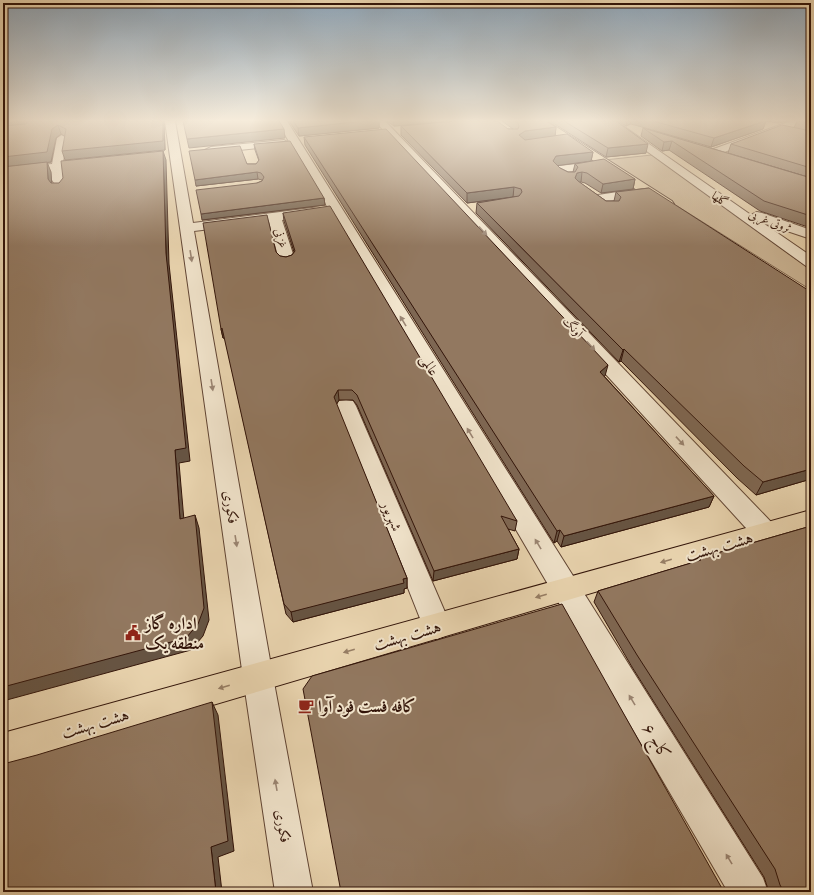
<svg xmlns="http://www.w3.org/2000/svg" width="814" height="895" font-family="'Sorts Mill Goudy',Amiri,serif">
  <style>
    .green { fill: #cbb494; stroke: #7e644e }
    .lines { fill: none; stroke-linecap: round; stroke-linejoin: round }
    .minor-casing { stroke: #604433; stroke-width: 2 }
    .major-casing { stroke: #321409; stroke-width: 2 }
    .minor { fill: #f1e4cc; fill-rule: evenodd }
    .major { fill: #ead5b0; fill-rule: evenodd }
    .wall { fill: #7e6753; stroke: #321409 }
    .shaded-wall { fill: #665443; stroke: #321409 }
    .building { fill: #927860; stroke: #321409 }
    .oneway { fill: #9b8674 }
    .oneway2 { fill: #977e65 }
    .labels { text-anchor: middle; stroke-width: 4; stroke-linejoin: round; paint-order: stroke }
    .far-street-label { font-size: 12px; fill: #321409; stroke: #f1e4cc }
    .street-label { font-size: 14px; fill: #321409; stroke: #f1e4cc }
    .near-street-label { font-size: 17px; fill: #321409; stroke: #f1e4cc }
    .near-poi-label { font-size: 17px; font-weight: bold; fill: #321409; stroke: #f1e4cc; text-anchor: start }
  </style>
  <rect width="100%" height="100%" fill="#ead5b0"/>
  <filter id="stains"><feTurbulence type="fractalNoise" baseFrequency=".005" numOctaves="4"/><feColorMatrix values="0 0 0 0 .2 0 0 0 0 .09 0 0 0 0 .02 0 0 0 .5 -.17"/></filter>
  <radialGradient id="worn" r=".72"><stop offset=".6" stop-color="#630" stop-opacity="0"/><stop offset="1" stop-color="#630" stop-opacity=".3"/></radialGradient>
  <path class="green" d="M652,155L811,270V290L604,160Z"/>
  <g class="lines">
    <defs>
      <path id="minor" d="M165,121H175L193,223L312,208L317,209L319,212L317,215L312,216L282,220L295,260L292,263L287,265L282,263L279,260L269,222L194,231L273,677L313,892H275L243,677Z
        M277,121H287L763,878L768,892H728Z
        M375,121H385L774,525L778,532L774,539L765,542L756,539Z
        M605,121H616L751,215L757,212L762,213L811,230V239L763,223L811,256V268L806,266Z
        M791,121H805L804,123L716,155L712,156L706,153L708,151Z
        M62,135L67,138L63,162L91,160L95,161L97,163L95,165L63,169L64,180L62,183H54L52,180L51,171L3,176V168L52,164L57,138Z
        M284,140L289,143L288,145L211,153L205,150L211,147Z
        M603,161L607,162L609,164L607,166L570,172L575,177L573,180C565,181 558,176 553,170L555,167L559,166Z
        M644,188L648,189L650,192L648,195L598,203L593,202L592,199L593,196L598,195Z
        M346,400L353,401L356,406L451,626L447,635L437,639L427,635L423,626L336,406L339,401Z"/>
      <path id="major" d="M535,121H547L672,201L674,204L672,207H662Z
        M811,510V528L3,767V733Z"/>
    </defs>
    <use href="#minor" class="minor-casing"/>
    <use href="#major" class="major-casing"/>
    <use href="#minor" class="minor"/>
    <use href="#major" class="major"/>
  </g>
  <path class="wall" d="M3,121H164L165,150L64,136L61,134L56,138L51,162L3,167Z
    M289,121H379V128L299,136Z
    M387,121H452L394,126Z
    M502,121H546L556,127L555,136L593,152L591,161L557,165L560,168L568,172H573L575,164L635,179L633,189L601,193L585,183L581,182H579L606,201H614L616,192L649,188L811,479L756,495L737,478L621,361L619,362L476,213L477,203L515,197H513L467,203L401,135V126L513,129Z
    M550,121H616L646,153L606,157Z
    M618,121H766L763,129L711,147L635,125L630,124L626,126Z
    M766,121H787L778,123Z
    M797,121H811V178L728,153L731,144L794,128Z
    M643,128L811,178V228L760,211L669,150L662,151L641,136Z
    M304,137L605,376H604L714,496L709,507L561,547L557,541L554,543L305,145Z
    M254,144L324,198L325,205L202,220L257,183L262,181L263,180H262L258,179L196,186L247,164H256L259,161L255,150Z
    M283,213L517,521L515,531L508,529L519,549L517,559L433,581L357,405L353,400H339L336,404L407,578V588L404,589V593L293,622L286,614L225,338H223L221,329L276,252L280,256L286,257L292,255L294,252L284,221Z
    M811,237V247L809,246L810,240Z
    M811,526V892H769L764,877L632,667L594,602L598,591L698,561L700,558Z"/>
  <path class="shaded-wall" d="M3,121H23L25,125L3,126Z
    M163,121H164L165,150L65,160L62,151Z
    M364,121H379V128L299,136L298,128Z
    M393,121H452L394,126Z
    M627,121H631L630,124L626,126Z
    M766,121L763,129L711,147L714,138Z
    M779,121H787L778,123Z
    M58,125L61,134L56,138L51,162L3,167V157Z
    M556,127L555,136L518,143L519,135L525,131Z
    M284,129L285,138L189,148L187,139Z
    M672,141L669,150L662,151L664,142Z
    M648,144L646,153L606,157L608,148Z
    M163,151L166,160L169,264L190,461L179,463L185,532L180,519L175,450L166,253Z
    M593,152L591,161L555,166L553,161L556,156Z
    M47,162L51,172L52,189L48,179Z
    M257,172L258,179L196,186L195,180Z
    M582,172L581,182L576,183L575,178L577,173Z
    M635,179L633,189L601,193L603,184Z
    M514,187L513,197L467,203V193Z
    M324,198L325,205L202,220L201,214Z
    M222,328L225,338H223L221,329Z
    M624,349L621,361L619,362L623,350Z
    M608,365L605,376L597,383L600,372Z
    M338,390L339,400L335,407L334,397Z
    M811,469V479L756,495L763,482Z
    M714,496L709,507L561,547L564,536Z
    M195,515L199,528L209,620L203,636L191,650L3,701V687Z
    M560,530L557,541L554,543L557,531Z
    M519,549L517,559L433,581L434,571Z
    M407,578V588L404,589V593L293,622L291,612Z
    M212,702L218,715L234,851L218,857L222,892H216L211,847Z"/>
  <path class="building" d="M28,121H163V141L62,151L66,129L58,125L52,129L47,152L3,157V126L26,124Z
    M183,121H279L284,129L187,139Z
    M293,121H364L298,128Z
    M456,121H497L508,129H518L519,126L518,123L515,121H546L556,127L525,131L519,135L525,140L567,134L593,152L556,156L553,161L560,168L568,172H575L578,167L575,164L604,159L635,179L603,184L587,173L582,172L577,173L575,178L578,181L606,201H619L621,197L616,192L649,188L811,292V295L809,296L811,297V469L763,482L744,466L624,349L623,350L477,203L519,196L522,192L521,189L514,187L467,193L401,126Z
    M564,121H616L648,144L608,148Z
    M653,121H765L714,138Z
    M803,121H811V123Z
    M782,125L811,131V168L731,144Z
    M643,128L811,178V216L764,201L672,141L664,142Z
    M386,129L608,365L600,372L714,496L564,536L560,530L557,531L304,137Z
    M290,141L324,198L201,214L196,190L257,183L262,181L264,177L261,173L257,172L195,180L189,151L240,146L247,164H256L259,160L254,144Z
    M163,151L166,253L186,448L175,450L180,519L195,515L204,608L198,624L186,638L3,687V167L47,162L48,179L51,183H59L63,178L61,161Z
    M330,206L517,521L501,516L519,549L434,571L357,395L352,390H338L334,397L407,578L403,579L404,583L291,612L284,604L275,565L222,328L221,329L203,223L267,215L276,252L280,256L286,257L292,255L295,251L283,213Z
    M811,526V892H784L780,885L775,869L637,655L598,591L701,560L700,558Z
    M562,604L724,892H341L303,689L312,676Z
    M212,702L228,841L211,847L216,892H3V764L37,755Z"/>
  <defs><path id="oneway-solid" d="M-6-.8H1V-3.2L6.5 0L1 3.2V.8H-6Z"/></defs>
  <g class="oneway">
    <use href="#oneway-solid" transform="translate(483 231) rotate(47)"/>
    <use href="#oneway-solid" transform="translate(191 256) rotate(81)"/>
    <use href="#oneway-solid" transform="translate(403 321) rotate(-121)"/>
    <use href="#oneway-solid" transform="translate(591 346) rotate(47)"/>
    <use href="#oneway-solid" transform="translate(212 385) rotate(81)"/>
    <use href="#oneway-solid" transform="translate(470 433) rotate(-121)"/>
    <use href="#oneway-solid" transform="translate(680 441) rotate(47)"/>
    <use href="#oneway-solid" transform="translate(236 541) rotate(81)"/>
    <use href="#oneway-solid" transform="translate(538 544) rotate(-121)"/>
    <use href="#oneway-solid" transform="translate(632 700) rotate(-121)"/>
    <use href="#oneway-solid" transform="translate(276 785) rotate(-100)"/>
    <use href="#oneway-solid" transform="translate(729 859) rotate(-121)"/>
  </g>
  <g class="oneway2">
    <use href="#oneway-solid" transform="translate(666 561) rotate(164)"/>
    <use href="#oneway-solid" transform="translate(541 596) rotate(164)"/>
    <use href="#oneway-solid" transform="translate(349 651) rotate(164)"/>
    <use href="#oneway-solid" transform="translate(224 687) rotate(164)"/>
  </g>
  <linearGradient id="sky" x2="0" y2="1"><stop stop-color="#8fa7bb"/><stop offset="0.49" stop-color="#f6ecdb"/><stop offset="1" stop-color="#f6ecdb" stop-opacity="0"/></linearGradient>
  <rect width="814" height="246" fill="url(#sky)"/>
  <defs>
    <symbol id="civic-bare" viewBox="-9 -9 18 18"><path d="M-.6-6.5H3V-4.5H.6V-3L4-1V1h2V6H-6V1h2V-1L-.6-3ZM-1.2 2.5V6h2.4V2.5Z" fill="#8f2418" stroke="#f1e4cc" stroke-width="2.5" paint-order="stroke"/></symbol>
    <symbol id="cafe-bare" viewBox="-9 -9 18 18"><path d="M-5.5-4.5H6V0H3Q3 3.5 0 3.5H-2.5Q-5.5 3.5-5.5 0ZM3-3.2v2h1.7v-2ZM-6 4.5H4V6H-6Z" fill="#8f2418" stroke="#f1e4cc" stroke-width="2.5" paint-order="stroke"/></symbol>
  </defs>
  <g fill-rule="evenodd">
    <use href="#civic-bare" x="122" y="622" width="22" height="22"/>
    <use href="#cafe-bare" x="295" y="695" width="22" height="22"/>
  </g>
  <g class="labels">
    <g class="far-street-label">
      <text transform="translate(720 199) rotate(35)" y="4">گلها</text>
      <text transform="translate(770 221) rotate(20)" y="4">ثروتی غربی</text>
      <text transform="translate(281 238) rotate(73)" y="4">غزنی</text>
      <text transform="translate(573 327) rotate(47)" y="4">آونگ</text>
    </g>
    <g class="street-label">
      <text transform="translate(430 365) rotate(59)" y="5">عالمی</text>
      <text transform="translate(231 507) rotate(81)" y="5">فکوری</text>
      <text transform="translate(392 516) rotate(67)" y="5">شهریور</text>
      <text transform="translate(283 826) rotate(80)" y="5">فکوری</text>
    </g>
    <g class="near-street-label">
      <text transform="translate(719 546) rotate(-16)" y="6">هشت بهشت</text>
      <text transform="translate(407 635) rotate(-16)" y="6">هشت بهشت</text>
      <text transform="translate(95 723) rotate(-16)" y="6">هشت بهشت</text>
      <text transform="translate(657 741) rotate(59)" y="6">کاج ۶</text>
    </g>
    <g class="near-poi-label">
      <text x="145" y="629">اداره گاز<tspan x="145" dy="20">منطقه یک</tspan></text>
      <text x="318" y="712">کافه فست فود آوا</text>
    </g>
  </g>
  <rect width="814" height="895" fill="none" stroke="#ead5b0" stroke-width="16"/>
  <rect x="4" y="4" width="806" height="887" fill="none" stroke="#321409" stroke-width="2"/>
  <rect x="8" y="8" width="798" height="879" fill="none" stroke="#321409"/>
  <rect width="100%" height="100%" filter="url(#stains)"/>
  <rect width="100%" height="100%" fill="url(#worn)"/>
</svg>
